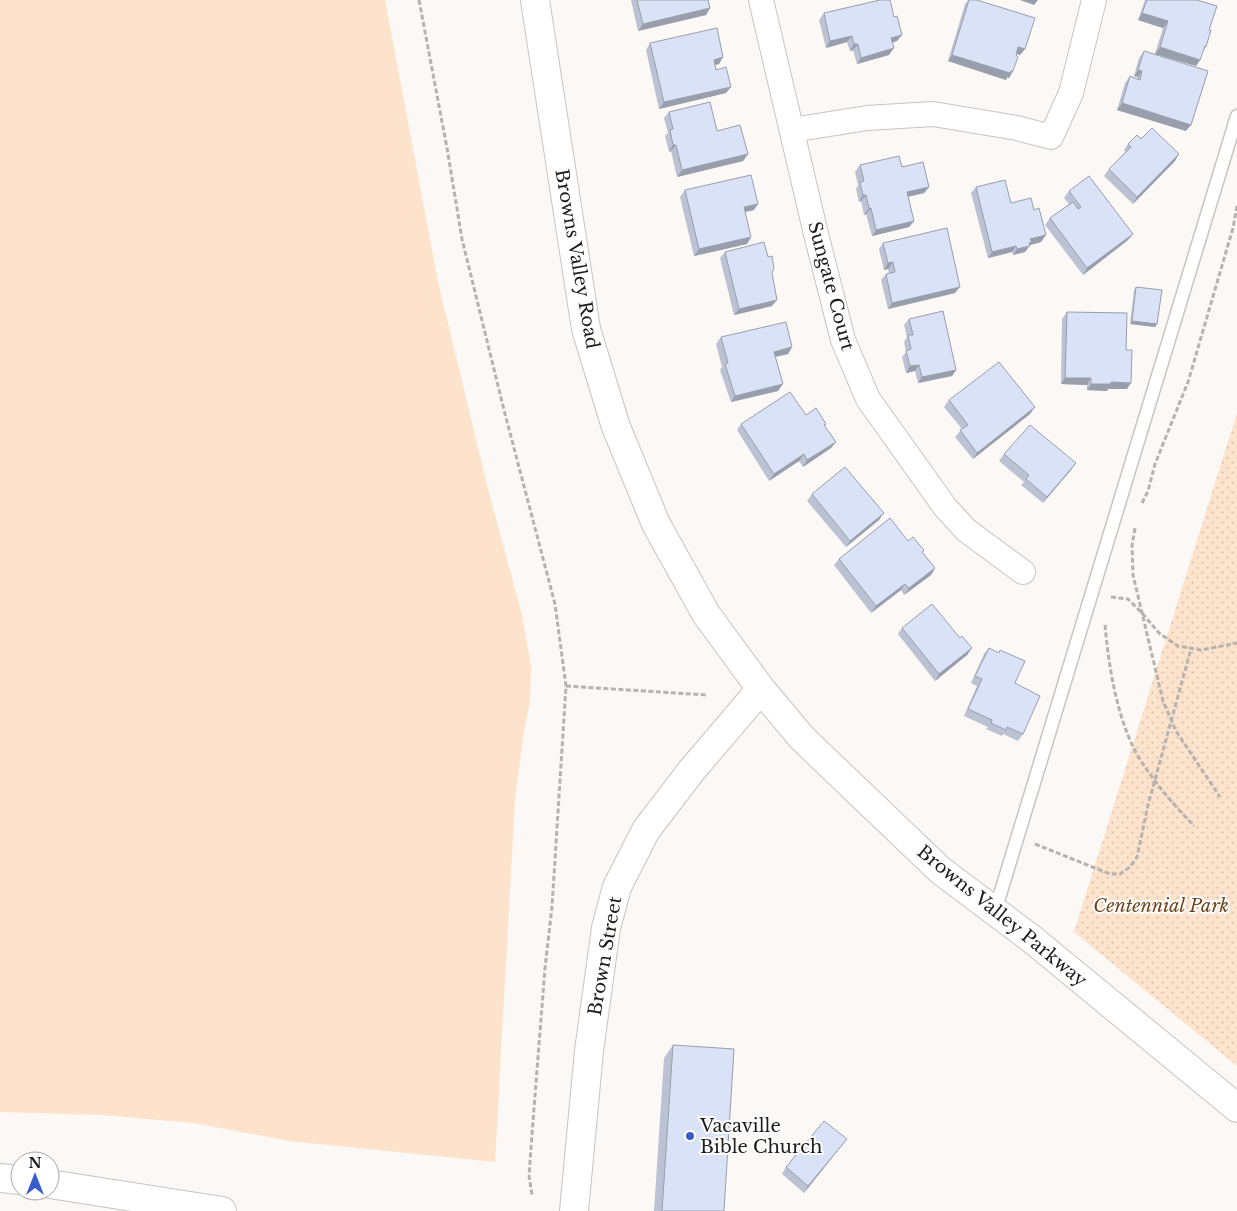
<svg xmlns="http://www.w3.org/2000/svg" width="1237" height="1211" font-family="'Libre Baskerville',serif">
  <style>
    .grass { fill: #fde3cc }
    .park { fill: url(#park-dots) }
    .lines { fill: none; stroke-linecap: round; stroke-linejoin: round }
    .lane-casing { stroke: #c7c4c1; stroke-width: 15 }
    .street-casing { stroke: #c7c4c1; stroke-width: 26 }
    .secondary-casing { stroke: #c7c4c1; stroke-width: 30 }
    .path { stroke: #b5b3b0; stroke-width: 3; stroke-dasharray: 5 2.5; stroke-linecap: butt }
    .lane { stroke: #fff; stroke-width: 12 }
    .street { stroke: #fff; stroke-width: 24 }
    .secondary { stroke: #fff; stroke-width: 28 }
    .wall { fill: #bbc2d4 }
    .shaded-wall { fill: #989eac }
    .building { fill: #d9e2f6; stroke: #989eac }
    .poi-dot { fill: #395ccd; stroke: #fff; stroke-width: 2 }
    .labels { text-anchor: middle; stroke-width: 4; stroke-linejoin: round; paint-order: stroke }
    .street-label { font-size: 18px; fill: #1e1d1c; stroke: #fff }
    .park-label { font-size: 18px; font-style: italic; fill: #6f4419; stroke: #fff }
    .poi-label { font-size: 18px; fill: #1e1d1c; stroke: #fff; text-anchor: start }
  </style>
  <defs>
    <pattern id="park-dots" width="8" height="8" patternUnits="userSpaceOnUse" patternTransform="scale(1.25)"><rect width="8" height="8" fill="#fde3cc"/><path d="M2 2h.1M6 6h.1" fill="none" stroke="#d8c2af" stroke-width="1.8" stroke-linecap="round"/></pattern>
  </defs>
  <rect width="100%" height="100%" fill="#fbf8f5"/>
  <path class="grass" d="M0,0H385L438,282L488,489L522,615L531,666L530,701L523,737L515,800L495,1162L289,1141L194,1123L101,1115L0,1112Z"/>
  <path class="park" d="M1237,413V1066L1074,932Z"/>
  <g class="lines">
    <defs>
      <path id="lane" d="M995,911L1237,116"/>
      <path id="street" d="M761,0L816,234L843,340L868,399L945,507L966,530L1023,572
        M792,130L867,118L933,114L1017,128L1051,137L1071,93L1094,0"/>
      <path id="secondary" d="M535,0L586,329L616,427L656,524L706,614L761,689L802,738L940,870L1033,940L1237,1108
        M0,1178L20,1180
        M50,1184L222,1211
        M574,1211L589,1051L606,928L617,887L646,830L692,770L761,689"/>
    </defs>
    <use href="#lane" class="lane-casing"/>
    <use href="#street" class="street-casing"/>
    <use href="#secondary" class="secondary-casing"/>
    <path class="path" d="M419,0L447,148L462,239L504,410L555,604L566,686L552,907L545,968L532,1134L529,1176L532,1195
      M1142,503L1148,491L1155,464L1188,382L1233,228L1237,206
      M1135,528L1132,546L1133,575L1163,701L1176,731L1220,797
      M1111,597L1128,599L1142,613L1159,633L1178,646L1201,650L1237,643
      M1105,625C1109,669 1118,727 1143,764C1158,787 1176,807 1194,826
      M566,686L707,695
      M1035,844L1110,874H1120L1130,867L1137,857L1148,805L1191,649"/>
    <use href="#lane" class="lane"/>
    <use href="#street" class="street"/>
    <use href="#secondary" class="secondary"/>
  </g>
  <path class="wall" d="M631,0H708L710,8L706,15L638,31Z
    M968,0L1025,49L1020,55L1016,54L1013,71L1009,78L1007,77L1006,80L948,61L965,4Z
    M1145,0H1197L1209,30L1206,47L1203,51L1200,60L1196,66L1155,54L1163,28L1138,20Z
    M824,13L897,41L892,43L889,55L857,64L853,50L850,51L847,42L826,48L819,20Z
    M650,43L723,57L719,64L715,65L726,93L659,109L646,50Z
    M1144,51L1186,131L1117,110L1125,83L1130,76L1137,79L1138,77L1134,76L1139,58Z
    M669,112L717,131L748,154L743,161L677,177L671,151L669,152L665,136L668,133L664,118Z
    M1141,139L1175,161L1133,204L1104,176L1109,169L1125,152L1124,150L1128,144Z
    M860,165L902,167L929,187L924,193L908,197L914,221L909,227L872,236L866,214L864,215L861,201L859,202L856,189L858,185L855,172Z
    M976,187L1011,203L1034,210L1046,235L1041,242L1030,245L1025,252L1013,255L1012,252L988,258L971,193Z
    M685,190L754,210L745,212L751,237L747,244L694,256L680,197Z
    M1069,191L1128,240L1083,275L1045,225L1050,218L1069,204L1064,198Z
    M883,243L955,293L888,309L881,280L886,274L889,273L888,269L884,270L879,249Z
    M725,252L772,306L734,315L720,258Z
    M1136,287L1157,324L1155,327L1130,324L1134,290Z
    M1067,312L1126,350L1127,389H1108L1107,391L1087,390V385L1061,384L1062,319Z
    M909,319L956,370L952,376L918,383L915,371L906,373L902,357L906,352L904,342L907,337L904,325Z
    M721,337L792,347L788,354L775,357L778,391L731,402L720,370L722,367L716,344Z
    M949,400L1030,414L973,459L955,437L962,429L944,407Z
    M806,415L826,424L825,426L836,442L831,448L803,467L799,461L769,481L737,430L741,424Z
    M1004,454L1076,463L1043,503L1021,485L1024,482L999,461Z
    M812,494L879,520L846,547L807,501Z
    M908,541L924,550L923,553L935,568L931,575L904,595L901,590L871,613L834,565L839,559Z
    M902,628L960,638L972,648L967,655L935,681L898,634Z
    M989,648L1015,683L1023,734L1018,741L1003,734L1002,736L986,729L988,727L964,716L977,686L971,683L984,654Z
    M673,1045L724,1211H654L664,1058Z
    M847,1139L804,1193L782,1174L786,1167Z"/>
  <path class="shaded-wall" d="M1020,0H1038L1034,5Z
    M710,8L706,15L638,31L643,24Z
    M1142,13L1168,21L1163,28L1138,20Z
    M902,35L897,41L886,44L891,38Z
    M852,36L847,42L826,48L830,41Z
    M854,44H858L853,50L850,51Z
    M1018,47L1025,49L1020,55L1014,53Z
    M1160,47L1200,60L1196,66L1155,54Z
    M894,48L889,55L857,64L861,58Z
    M952,55L1011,71H1013L1009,78L1007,77L1006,80L948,61Z
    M723,57L719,64L709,66L714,60Z
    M1138,70L1142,71L1138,77L1134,76Z
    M731,87L726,93L659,109L664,102Z
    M1122,103L1191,125L1186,131L1117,110Z
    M673,145H676L671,151L669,152Z
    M748,154L743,161L677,177L682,170Z
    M1179,154L1175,161L1133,204L1137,197Z
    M929,187L924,193L902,198L907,192Z
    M863,195H866L861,201L859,202Z
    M758,204L754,210L739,213L744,207Z
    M869,208H871L866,214L864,215Z
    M914,221L909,227L872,236L876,230Z
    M1133,234L1128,240L1083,275L1087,268Z
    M1046,235L1041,242L1030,245L1025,252L1013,255L1017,249L1030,239Z
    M751,237L747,244L694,256L699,249Z
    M1016,246L1012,252L988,258L992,252Z
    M893,262L888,269L884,270L888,263Z
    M960,287L955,293L888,309L892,303Z
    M777,300L772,306L734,315L739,309Z
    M1132,321L1157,324L1155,327L1130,324Z
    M792,347L788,354L770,358L774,352Z
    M919,365L915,371L906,373L910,366Z
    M956,370L952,376L918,383L922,377Z
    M1065,378H1091L1087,385L1061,384Z
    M1111,382L1131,383L1127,389H1108L1107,391L1087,390L1091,384Z
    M783,384L778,391L731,402L735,396Z
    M1035,407L1030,414L973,459L977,453Z
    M836,442L831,448L803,467L807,460Z
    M804,454L799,461L769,481L774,474Z
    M1076,463L1071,470L1043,503L1047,497Z
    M884,513L879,520L846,547L850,541Z
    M935,568L931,575L904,595L909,588Z
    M905,584L901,590L871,613L876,606Z
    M972,648L967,655L935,681L939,674Z
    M847,1139L842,1145L804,1193L808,1186Z"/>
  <path class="building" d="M637,0H708L710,8L643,24Z
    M880,0H890L894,17L897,16L902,35L891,38L894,48L861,58L858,44H854L852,36L830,41L824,13Z
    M969,0H977L1035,18L1025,49L1018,47L1016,55L1018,57L1013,71H1011L1010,73L952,55Z
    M1147,0H1197L1217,6L1209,30H1211L1206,47L1205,46L1200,60L1160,47L1168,21L1142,13Z
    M717,28L723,57L714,60L716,70L726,67L731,87L664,102L650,43Z
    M1144,51L1208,71L1191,125L1122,103L1130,76L1140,80L1142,71L1138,70Z
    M710,102L717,131L740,125L748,154L682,170L676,145H673L670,130L673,129L669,112Z
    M1152,128L1179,154L1137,197L1109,169L1131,147L1128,144L1137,135L1141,139Z
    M899,156L902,167L923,162L929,187L907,192L914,221L876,230L871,208H869L866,195H863L860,182L864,181L860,165Z
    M751,175L758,204L744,207L751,237L699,249L685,190Z
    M1089,176L1133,234L1087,268L1050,218L1073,202L1078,209L1081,207L1069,191Z
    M1005,180L1011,203L1031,198L1034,210L1039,208L1046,235L1030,239L1032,242L1029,243L1030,246L1017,249L1016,246L992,252L976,187Z
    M947,228L960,287L892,303L886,274L895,272L893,262L888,263L883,243Z
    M764,242L768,257L772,256L774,268L772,273L777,300L739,309L725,252Z
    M1136,287L1162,290L1157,324L1132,321Z
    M943,311L956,370L922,377L919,365L910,366L906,351L911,349L908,335H913L909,319Z
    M1067,312L1127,313L1126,350H1132L1131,383L1111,382V384H1091V378H1065Z
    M786,322L792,347L774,352L783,384L735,396L725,364L728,363L721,337Z
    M999,362L1035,407L977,453L960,430L968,425L949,400Z
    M790,392L806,415L816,408L826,424L824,425L836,442L807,460L804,454L774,474L741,424Z
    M1030,425L1076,463L1047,497L1026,479L1029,475L1004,454Z
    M845,467L884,513L850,541L812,494Z
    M890,518L908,541L913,537L924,550L922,552L935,568L909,588L905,584L876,606L839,559Z
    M932,604L960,638L962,636L972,648L939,674L902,628Z
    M989,648L999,653L1000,650L1025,661L1015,683L1040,696L1023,734L1007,727L1006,730L991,723L992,720L968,709L982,679L975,676Z
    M673,1045L734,1049L724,1211H662Z
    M824,1121L847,1139L808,1186L786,1167Z"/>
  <circle class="poi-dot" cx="690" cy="1136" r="5"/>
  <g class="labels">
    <g class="street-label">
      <text transform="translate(577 259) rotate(80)" y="6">Browns Valley Road</text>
      <text transform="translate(831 286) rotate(75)" y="6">Sungate Court</text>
      <text transform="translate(1002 916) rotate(39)" y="6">Browns Valley Parkway</text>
      <text transform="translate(605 956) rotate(-80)" y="6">Brown Street</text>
    </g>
    <g class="park-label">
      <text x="1161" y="912">Centennial Park</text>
    </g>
    <g class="poi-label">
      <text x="700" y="1132">Vacaville<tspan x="700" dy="21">Bible Church</tspan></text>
    </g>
  </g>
  <g transform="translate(35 1176)"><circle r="24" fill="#ffffff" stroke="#a5a5a4"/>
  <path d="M0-4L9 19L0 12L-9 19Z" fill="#395ccd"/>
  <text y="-8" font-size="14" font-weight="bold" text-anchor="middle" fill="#1e1d1c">N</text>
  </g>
</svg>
